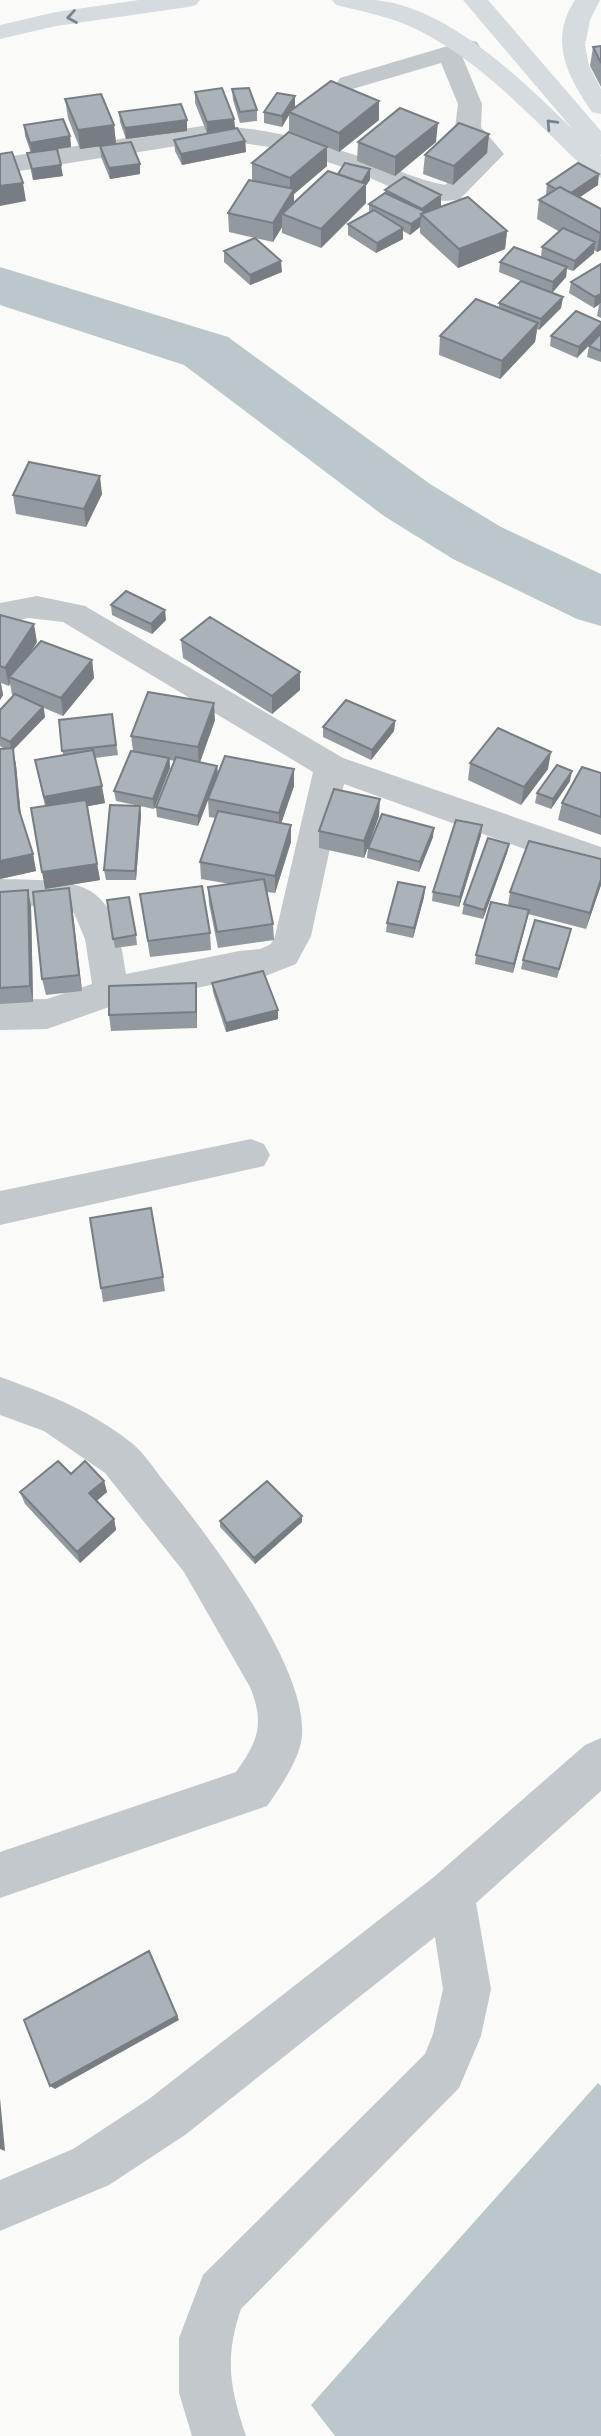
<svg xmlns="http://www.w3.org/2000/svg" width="601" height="2436" font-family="'Golos Text',sans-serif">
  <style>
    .water { fill: #bbc7cb }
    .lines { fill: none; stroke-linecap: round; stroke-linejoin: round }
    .river { fill: #bbc7cb; fill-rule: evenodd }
    .minor { fill: #c3c8cc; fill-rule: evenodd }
    .major { fill: #d6dbdf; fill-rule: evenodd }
    .highway { fill: #d6dbdf; fill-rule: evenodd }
    .wall { fill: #929a9f }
    .shaded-wall { fill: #777d82 }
    .building { fill: #aab3b9; stroke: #777d82; stroke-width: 2 }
    .oneway { stroke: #768591 }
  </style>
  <rect width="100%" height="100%" fill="#fafaf8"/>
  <path class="water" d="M598,2083L601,2086V2436H335L311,2405Z"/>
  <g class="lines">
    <path class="river" d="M0,267L228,337L430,484L501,527L601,574V626L577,619L453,559L384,516L184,365L0,305Z"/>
    <path class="minor" d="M468,40L477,42L480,47L477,52L462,56L482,104L481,127L504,154L460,199C425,208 381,181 348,169C301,152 252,140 202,142L0,174V158L202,126C258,125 311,140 364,158C393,167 414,179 445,185L477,154L455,128L458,104L441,63L349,90L340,88L337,83L340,78Z
      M37,596L85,606L343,758L601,847V873L547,857L344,784L311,936L296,964L263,977L239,979L112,1006L47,1029L0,1030V1000L47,999L92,984L85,939L74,913L60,907L0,905V879C87,881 113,878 126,974L239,951L260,949L271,944L275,936L313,772L63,622L28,618L0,625V603Z
      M251,1139L264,1144L270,1155L264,1166L0,1225V1191Z
      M0,1377C50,1395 90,1410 133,1444C146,1455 156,1472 167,1485C210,1538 307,1666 302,1735C301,1757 280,1788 267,1806L0,1898V1852L236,1772C258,1741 265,1724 250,1687L184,1572L105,1473L44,1431L0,1415Z
      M601,1738V1791L476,1903L491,1989L481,2036L459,2088L241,2309C224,2359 230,2388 246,2436H192L179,2393V2338L203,2275L425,2054L433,2034L443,1989L435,1937L185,2135L109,2185L0,2231V2180L73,2149L149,2099L434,1877L585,1745Z"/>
    <path class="major" d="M463,0H488L601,131V155L592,152Z"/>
    <path class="highway" d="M139,0H200L196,5L188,7L56,26L0,39V25L56,12Z
      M332,0C346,0 361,0 375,0C460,8 542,102 601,156V178L592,175C537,124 486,64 418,30C392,17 364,12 336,5Z
      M575,0H600L590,20L585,45L589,66L601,89V114L592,112C568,77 548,41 575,0Z"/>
  </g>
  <path class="wall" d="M601,46V87L590,66L593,47Z
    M232,89L257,110V121L240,123L233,100Z
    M195,92L234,119L235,128L245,141L246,152L182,165L175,151L174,140L207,133L195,103Z
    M295,96V107L293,109L379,101V120L339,152L327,147V166L294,194V204L338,174L370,169V180L366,185V203L321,248L282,233V227L273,242L229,232L228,213L252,181V163L323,145L289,131V115L282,127L264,123V112Z
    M65,99L114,125L116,144L80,149L68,118Z
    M119,112L187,120V131L126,139L120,122Z
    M24,125L70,136L71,147L46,151L63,176L33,180L27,153H31L25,136Z
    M489,134L487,153L453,185L423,174L425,155Z
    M358,142H436L395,176L357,161Z
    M100,146L140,174L110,179L101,157Z
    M547,184L598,185L579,197L601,209V250L597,252L594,250V253L573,271L567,269L566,277L552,293L563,297L561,308L539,330L537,329L535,342L500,379L439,355L440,336L499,308V303L521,281L499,272L500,262L541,257L542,247L560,232L537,219L539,200L546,195Z
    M385,190L441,195V206L437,208L507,231L505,249L458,268L420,233V227L410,235L403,231V239L376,253L348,235V224L369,212V204L385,193Z
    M224,251L282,272L250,285L224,262Z
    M601,264V303L594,308L569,293L571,282Z
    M601,303V318L597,316L599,305Z
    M601,322L577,358L550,346L551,336Z
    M601,333V362L587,357L589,346Z
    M102,494L86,527L16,514L13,495Z
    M111,605L166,620L152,634L112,615Z
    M0,615L37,642L30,653L92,660L94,678L63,716L44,708L45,717L13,750L16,765L21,817L33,854L36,871L0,879V749H5L0,746V710L14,696L12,695L10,683L9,686L1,683L3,695L0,700Z
    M181,640L300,690L272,714L183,658Z
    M112,714L118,755L95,758L105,803L87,806L100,880L45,889V806L35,760L63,755L59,720Z
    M215,720L200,762L217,766L218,775L294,769V786L281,823L291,825V842L275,893L267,892L273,924L274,940L218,948L209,904L208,887L230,884L201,879L200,862L216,818L209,817L208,800L198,826L157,817L156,807L175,761L170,760V768L154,809L140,806L141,815L136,880H106L104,870L140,806L116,801L114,791L133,751L131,736Z
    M395,721L394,731L371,760L323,737V727Z
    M470,763L548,769L521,805L468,780Z
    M601,773V835L558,820L562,803Z
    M570,781L551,809L535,803L537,793Z
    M379,816L364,858L319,848V831Z
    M481,835L459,907L432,901L433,892Z
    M433,837L419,872L367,858L368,848Z
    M509,844L507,853L483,919L462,914L464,904Z
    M601,859V885L586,929L528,914L513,973L475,964L476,955L508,906L510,892Z
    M425,887L424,897L413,938L386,932L387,923Z
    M69,888L82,991L46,995L42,979Z
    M0,892L31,906L33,1002L0,1004Z
    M140,894L210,933L211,950L150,957Z
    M107,900L136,935L137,945L115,948Z
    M569,938L557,978L521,969L523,960Z
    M212,983L278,1019L226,1032L213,992Z
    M197,999V1028L111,1031L109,1015Z
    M163,1277L165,1291L103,1302L101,1288Z
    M71,1474L104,1481L107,1492L96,1501L114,1519L116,1530L80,1563L25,1504L20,1492Z
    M220,1521L302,1522L255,1564L220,1527Z"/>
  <path class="shaded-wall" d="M295,96V107L291,113L289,112V115L282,127V116Z
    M379,101V120L339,152V133Z
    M234,119L235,129L207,133V122Z
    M187,120V131L126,139L125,128Z
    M438,123L436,142L395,176V157Z
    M114,125L116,144L80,149L78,130Z
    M489,134L487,153L453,185L454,166Z
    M70,136L71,147L31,153L30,143Z
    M245,141L246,152L182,165L181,154Z
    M327,147V166L294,194V208L282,214V227L273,242V223L290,196V178Z
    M140,164V174L110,179L109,168Z
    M61,165L63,176L33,180L32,169Z
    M370,169V180L366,185V203L321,248V229L362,182Z
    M599,174L598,185L567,206L568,195Z
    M23,183L26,201L0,206V186Z
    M441,195V206L426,216L422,215V209Z
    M421,217L420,227L410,235L411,224Z
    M403,228V239L376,253L377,243Z
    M507,231L505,249L458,268L459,249Z
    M600,233H601V250L597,252Z
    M595,242L594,253L573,271L575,261Z
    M281,261L282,272L250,285V275Z
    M567,267L566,277L552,293L553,282Z
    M601,294V303L594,308L595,297Z
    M563,297L561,308L539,330L541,319Z
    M538,323L535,342L500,379L502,361Z
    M601,324V333L577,358L579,347Z
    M100,476L102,494L86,527L84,509Z
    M165,610L166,620L152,634L151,624Z
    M34,624L37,642L13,679L9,677L10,683L9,686L5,668Z
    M92,660L94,678L63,716L61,698Z
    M300,672V690L272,714V696Z
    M0,680L3,695L0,700Z
    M214,703L215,720L199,765L198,747Z
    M43,707L45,717L13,750L16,765L22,827L10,742Z
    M395,721L394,731L371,760L372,750Z
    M551,752L548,769L521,805L524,787Z
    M169,758L170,768L154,809L153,799Z
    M217,766L218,775L198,826V816Z
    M294,769V786L279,830V813Z
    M572,771L570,781L551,809L553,799Z
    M102,786L105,803L48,814L44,797Z
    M380,799L379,816L364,858V841Z
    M140,806L141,815L136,880L135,871Z
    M291,825V842L275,893V876Z
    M482,825L481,835L459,907L460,897Z
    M434,828L433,837L419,872L420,862Z
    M509,844L507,853L483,919L484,910Z
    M33,854L36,871L0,879V861Z
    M97,864L100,880L45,889L42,872Z
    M601,879V885L586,929L590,913Z
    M425,887L424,897L413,938L414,928Z
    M69,888L72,904L82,991L79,975Z
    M28,890L31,906L33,1002L30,986Z
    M529,910L527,920L513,973L514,964Z
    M196,983L197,999V1028L196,1012Z
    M278,1010V1019L226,1032V1023Z
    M104,1481L107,1492L92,1505L89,1493Z
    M302,1516V1522L255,1564L254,1558Z
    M114,1519L116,1530L80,1563L77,1552Z
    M149,1951L179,2020L55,2089L50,2086Z
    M0,2098L5,2151L0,2149Z"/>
  <path class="building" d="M601,46V63L593,47Z
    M331,81L379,101L339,133L289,112Z
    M222,88L234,119L207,122L195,92Z
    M249,88L257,110L240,112L232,89Z
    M277,93L295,96L282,116L264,112Z
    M101,94L114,125L78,130L65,99Z
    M181,104L187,120L125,128L119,112Z
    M400,108L438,123L395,157L358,142Z
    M63,119L70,136L30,143L24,125Z
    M459,123L489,134L454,166L425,155Z
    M237,128L245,141L181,154L174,140Z
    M289,132L327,147L290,178L252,163Z
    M131,142L140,164L109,168L100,146Z
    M57,149L61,165L32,169L27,153Z
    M12,152L23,183L0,186V154Z
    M345,163L370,169L362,182L355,180L338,174Z
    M578,163L599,174L571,193L560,187L556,189L547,184Z
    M328,171L366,184L321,229L282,214Z
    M404,177L441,195L422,209L385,190Z
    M249,180L294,189L273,223L228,213Z
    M560,187L601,209V233H600L539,200Z
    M385,193L426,212L421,214V217L411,224L369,204Z
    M468,197L507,231L459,249L421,214Z
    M374,210L403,228L377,243L348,224Z
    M563,228L595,242L575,261L542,247Z
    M255,238L281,261L250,275L224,251Z
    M514,247L567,267L553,282L500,262Z
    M601,264V294L595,297L571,282Z
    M521,281L563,297L541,319L499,303Z
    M476,299L538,323L502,361L440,336Z
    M576,311L601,322V324L579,347L551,336Z
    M601,333V351L589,346Z
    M29,462L100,476L84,509L13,495Z
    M126,591L165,610L151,624L111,605Z
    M0,615L34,624L5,668L0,666Z
    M210,617L300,672L272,696L181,640Z
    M41,641L92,660L61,698L9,677Z
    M148,692L214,703L198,747L131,736Z
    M15,694L43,707L10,742L0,737V710Z
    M346,700L395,721L372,750L323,727Z
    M112,714L116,745L62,751L59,720Z
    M498,728L551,752L524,787L470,763Z
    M13,748L19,810L33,854L0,861V749Z
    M93,750L102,786L44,797L35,760Z
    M131,751L169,758L153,799L114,791Z
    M225,756L294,769L279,813L208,799Z
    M176,757L217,766L198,816L156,807Z
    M557,765L572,771L553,799L537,793Z
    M582,767L601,773V817L562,803Z
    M334,789L380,799L364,841L319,831Z
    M86,800L97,864L42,872L31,808Z
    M110,805L140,806L135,871L104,870Z
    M218,811L291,825L275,876L200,862Z
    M382,814L434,828L420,862L368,848Z
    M456,820L482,825L460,897L433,892Z
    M488,838L509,844L484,910L464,904Z
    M529,841L601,859V879L590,913L510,892Z
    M264,879L273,924L217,932L208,887Z
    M398,882L425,887L414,928L387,923Z
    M202,886L210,933L148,941L140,894Z
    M69,888L79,975L42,979L33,892Z
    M28,890L30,986L0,988V892Z
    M129,897L136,935L113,939L107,900Z
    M491,902L529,910L514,964L476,955Z
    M535,920L571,929L559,969L523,960Z
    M263,971L278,1010L226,1023L212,983Z
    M196,983V1012L109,1015V986Z
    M151,1208L163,1277L101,1288L90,1218Z
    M58,1461L71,1474L85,1461L104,1481L89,1493L114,1519L77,1552L20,1492Z
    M267,1481L302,1516L254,1558L220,1521Z
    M149,1951L177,2016L50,2086L24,2020Z"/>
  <defs><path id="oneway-chevron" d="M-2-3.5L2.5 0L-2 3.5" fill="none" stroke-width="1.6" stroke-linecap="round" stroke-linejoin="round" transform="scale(1.75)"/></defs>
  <g class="oneway">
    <use href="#oneway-chevron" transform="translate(72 17) rotate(171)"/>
    <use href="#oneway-chevron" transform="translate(551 124) rotate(-133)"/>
  </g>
</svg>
